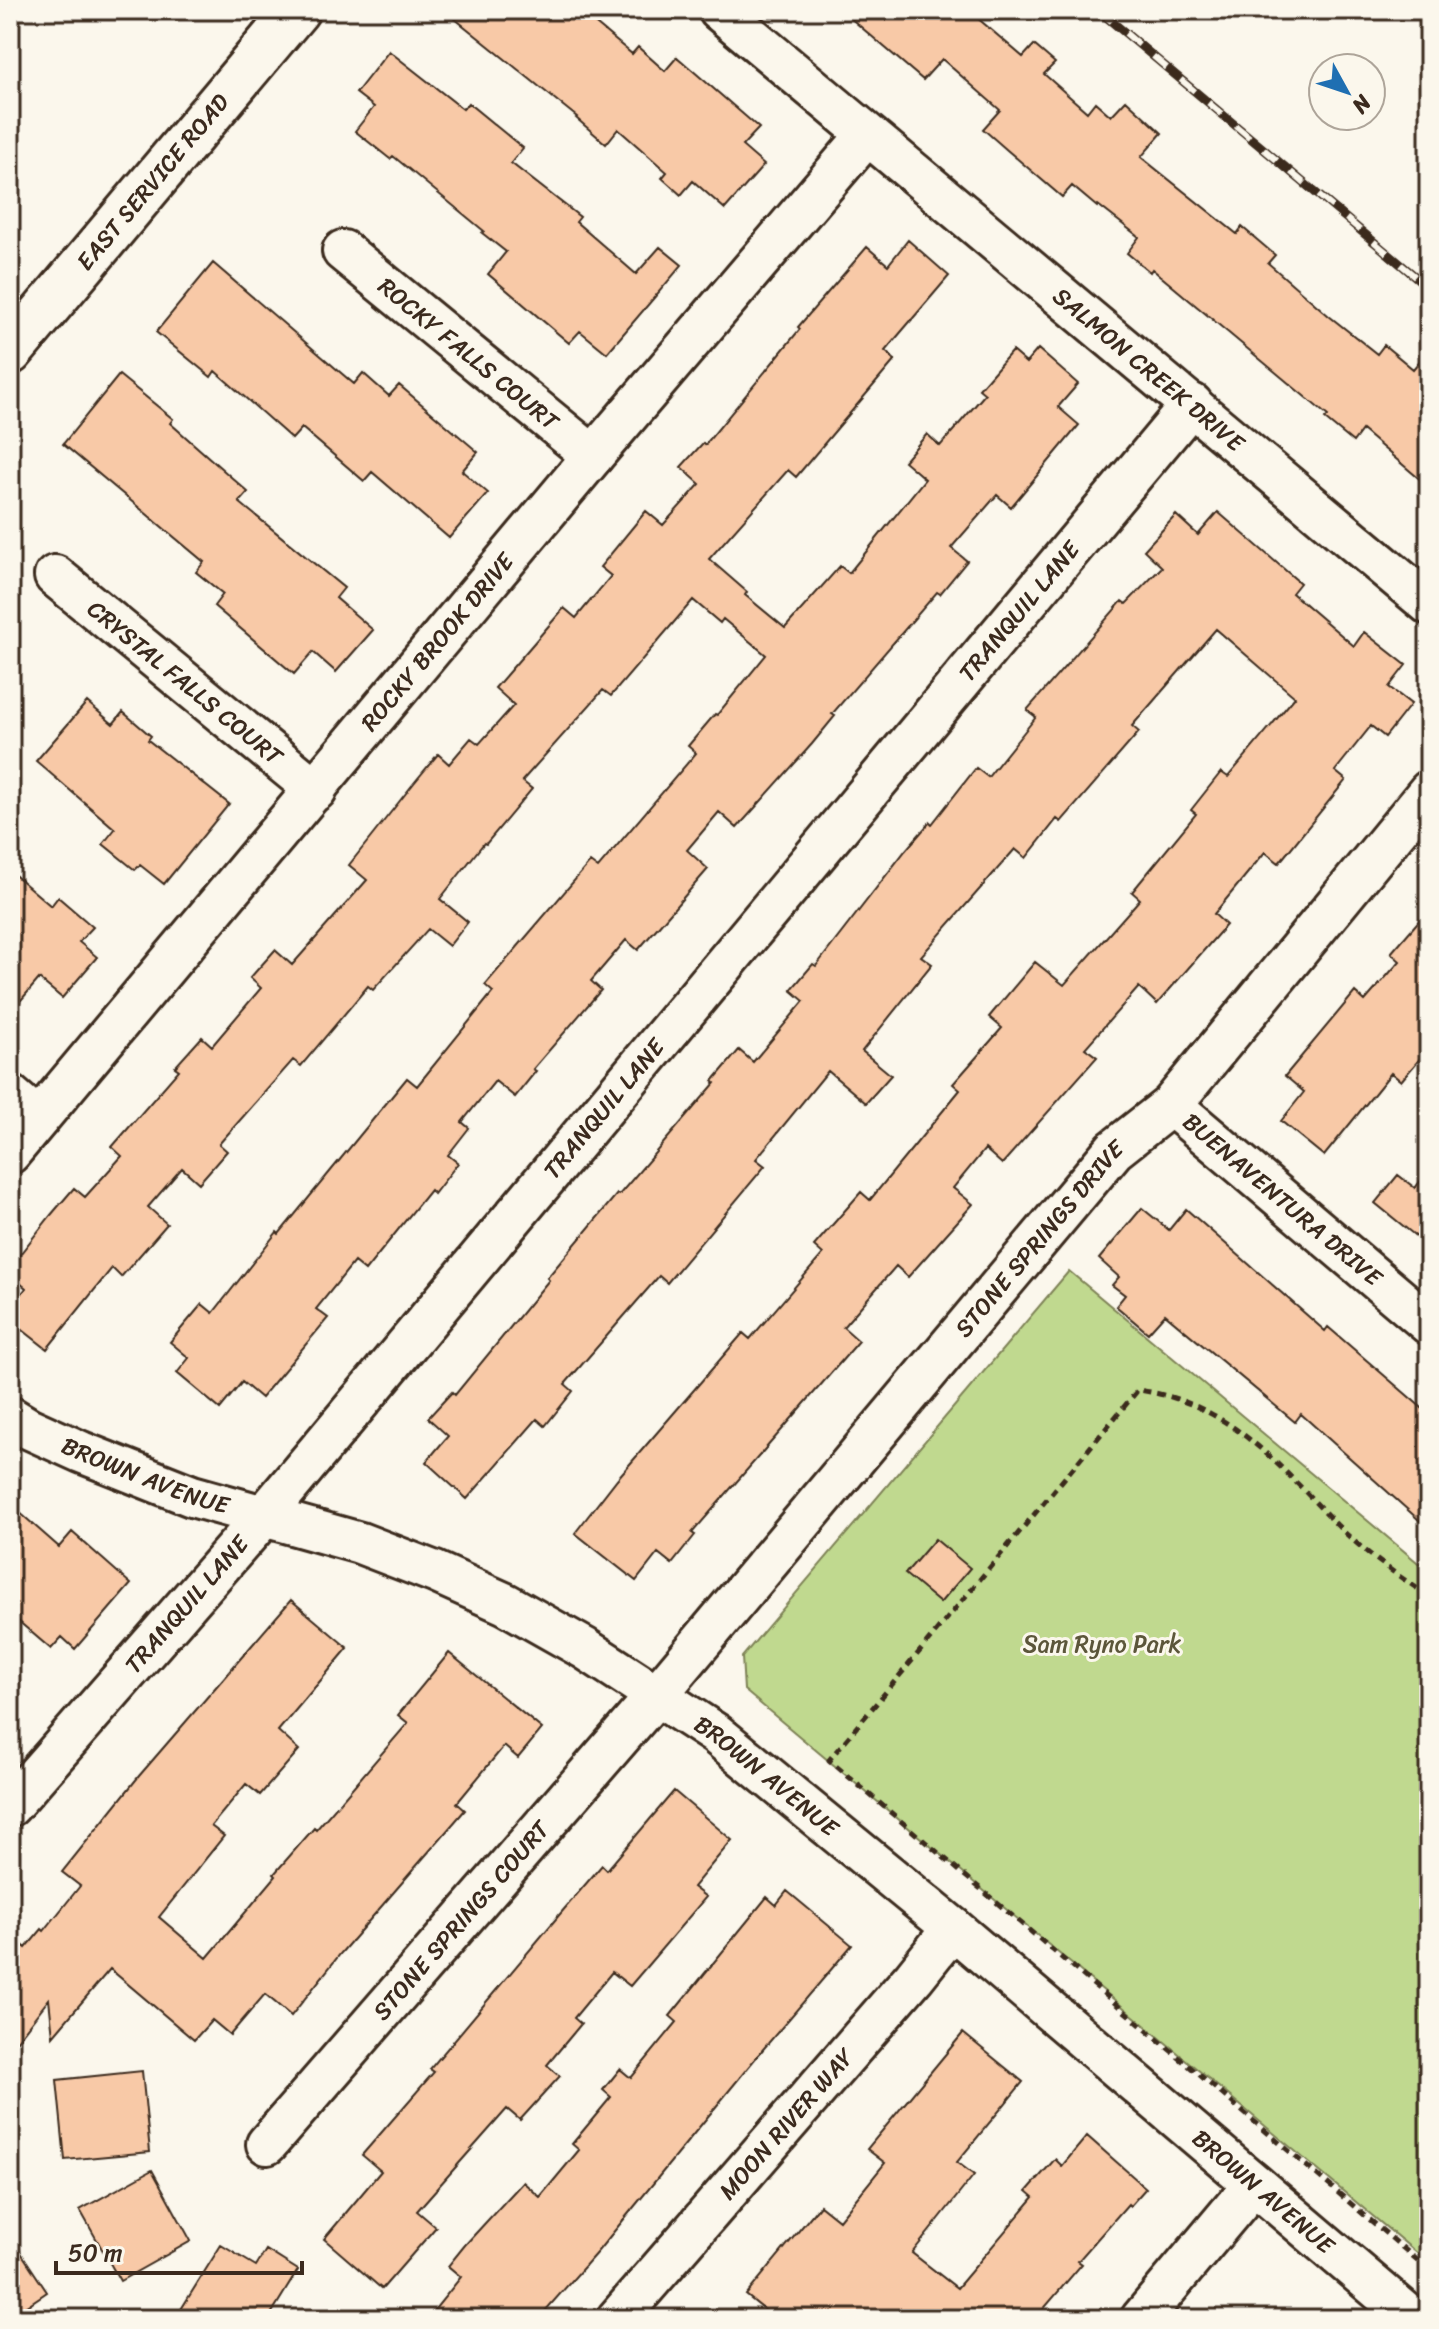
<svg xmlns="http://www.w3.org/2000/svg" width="1439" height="2329" font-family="Sriracha,sans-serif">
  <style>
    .green { fill: #c0d98f; stroke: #7e8256; stroke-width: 2 }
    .building { fill: #f8c9a7; stroke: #3b2a1e; stroke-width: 2 }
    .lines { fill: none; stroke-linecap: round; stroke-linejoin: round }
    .minor-casing { stroke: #3b2a1e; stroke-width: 46 }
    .tertiary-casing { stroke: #3b2a1e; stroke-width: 50 }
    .path { stroke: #3b2a1e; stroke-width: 5; stroke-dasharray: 8 6; stroke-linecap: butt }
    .minor { stroke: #fbf7ec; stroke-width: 40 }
    .tertiary { stroke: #fbf7ec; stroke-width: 44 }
    .rail-casing { stroke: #3b2a1e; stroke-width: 9 }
    .rail { stroke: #fbf7ec; stroke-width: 6; stroke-dasharray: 18; stroke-linecap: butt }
    .labels { text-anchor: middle; stroke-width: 6; stroke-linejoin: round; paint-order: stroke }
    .street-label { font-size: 24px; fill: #3b2a1e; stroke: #fbf7ec }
    .park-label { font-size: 24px; fill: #5c563a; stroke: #fbf7ec }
  </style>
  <rect width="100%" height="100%" fill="#fbf7ec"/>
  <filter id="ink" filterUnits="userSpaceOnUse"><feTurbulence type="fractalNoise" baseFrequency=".0125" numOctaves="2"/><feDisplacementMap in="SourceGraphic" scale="16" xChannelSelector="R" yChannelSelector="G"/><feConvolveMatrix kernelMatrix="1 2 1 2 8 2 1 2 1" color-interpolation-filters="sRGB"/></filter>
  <g filter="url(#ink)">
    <path class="green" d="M1069,1271L1429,1572V2263L744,1690L742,1657Z"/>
    <path class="building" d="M444,10H579L632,54L638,47L665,71L677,57L759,128L742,146L764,165L725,209L693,181L681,195L662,178L667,172L618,129L606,144L576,118L577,117Z
      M841,10H968L1023,57L1034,45L1055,63L1044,74L1087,112L1095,102L1111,116L1126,100L1162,133L1141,157L1237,234L1242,227L1275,255L1268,263L1329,316L1377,354L1384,345L1413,369L1429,350V487L1362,430L1353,442L1325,419L1328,416L1152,269L1150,272L1127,253L1139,237L1098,205L1097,207L1072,186L1062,197L1007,150L983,129L1000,110L942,59L923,80Z
      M389,51L463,109L468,103L523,148L511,163L580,217L576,222L636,274L660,247L682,265L607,353L580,331L569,343L488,274L506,252L482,233L484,231L393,156L390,159L355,131L374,107L356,93Z
      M908,240L949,276L885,351L895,360L796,477L788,470L709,559L747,592L745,595L785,628L840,566L849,573L925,479L904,461L927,434L940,446L985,394L979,389L1012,351L1026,363L1038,349L1078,384L1058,407L1079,425L1011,507L997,495L951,548L967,561L940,594L937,592L832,714L835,716L812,744L737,828L719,812L687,850L708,869L638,950L626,940L591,981L601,990L533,1069L536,1071L515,1097L495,1081L462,1122L469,1128L448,1155L458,1163L434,1194L430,1190L365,1271L354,1262L316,1309L328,1318L261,1398L242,1382L220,1409L177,1373L189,1358L170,1342L202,1304L213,1313L277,1232L279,1234L407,1078L417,1086L493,992L485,985L590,862L598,868L696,753L688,746L715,714L717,715L766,655L723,619L720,623L693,600L611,696L603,690L522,781L532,789L486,844L484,843L440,899L468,922L449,946L428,929L373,990L368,986L301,1066L293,1060L219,1144L227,1151L199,1183L182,1168L148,1207L167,1224L121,1277L112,1268L47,1349L10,1320V1308L26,1288L10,1275V1267L51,1215L74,1188L85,1197L122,1156L112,1147L179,1070L175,1067L202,1037L212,1046L261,988L250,978L275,950L292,965L367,880L349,865L414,783L438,754L449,764L471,738L479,744L514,705L495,688L564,608L576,618L611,576L600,567L646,511L663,525L700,484L681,467L703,443L705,445L800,329L798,327L867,247L888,265Z
      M213,263L354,384L363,373L389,396L399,385L478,452L462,471L488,493L449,538L372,472L364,481L302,428L292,439L215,371L211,377L156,332Z
      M119,375L173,419L170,423L248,492L239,502L344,588L336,598L373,630L336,672L313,652L294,674L214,606L223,594L196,572L204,562L63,444Z
      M1218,512L1300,583L1292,593L1354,646L1364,632L1406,665L1389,687L1411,704L1385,737L1371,726L1335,771L1346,780L1279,863L1265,852L1214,914L1226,925L1157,1004L1139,987L1085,1048L1097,1057L1002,1164L985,1149L953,1188L973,1204L908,1277L896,1266L843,1327L859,1341L692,1533L695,1535L672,1564L658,1553L636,1581L575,1533L617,1479L743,1333L750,1339L823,1254L814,1246L861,1192L870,1200L960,1090L953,1084L1002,1028L989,1017L1035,962L1064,985L1140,899L1132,892L1196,814L1191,810L1221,772L1228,777L1295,697L1216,629L1132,726L1139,732L1061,822L1057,819L1026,858L1015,849L921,956L932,964L862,1051L891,1075L866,1103L828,1071L756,1159L765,1166L667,1283L659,1276L565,1384L573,1391L545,1426L537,1419L467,1499L426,1462L448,1436L428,1418L452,1392L455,1395L549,1280L547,1278L617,1194L619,1195L715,1083L713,1081L739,1050L753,1062L804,1001L791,990L813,964L816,966L905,851L930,822L932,824L976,768L988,777L1036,717L1027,710L1122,601L1126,604L1162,567L1144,550L1176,515L1198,535Z
      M87,702L113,724L123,712L151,736L148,740L229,804L164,884L140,865L135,870L103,844L115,829L36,761Z
      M10,871L51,906L58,897L93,927L79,942L97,957L62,998L39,979L10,1013Z
      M1429,909V1048L1401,1081L1391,1073L1324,1156L1281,1121L1304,1092L1285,1076L1355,992L1365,1001L1400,961L1391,953Z
      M1429,1170V1247L1375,1203L1398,1175L1415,1188Z
      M1142,1208L1169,1230L1186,1209L1325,1331L1328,1327L1429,1414V1529L1301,1414L1295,1422L1165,1314L1148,1333L1116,1306L1125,1295L1112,1285L1119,1277L1099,1259Z
      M10,1504L59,1547L72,1532L131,1584L75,1649L62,1637L51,1649L10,1614Z
      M935,1539L970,1568L940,1603L905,1574Z
      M291,1600L348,1648L278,1731L299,1750L260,1795L246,1784L211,1826L224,1836L159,1917L207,1958L276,1876L274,1874L314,1828L316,1830L408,1723L398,1715L449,1653L542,1729L518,1758L504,1746L457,1803L465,1810L341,1953L291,2016L265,1994L230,2035L212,2020L194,2040L110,1969L53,2036L49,1999L10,2049V1934L26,1948L42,1929L44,1931L80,1886L62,1872L139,1776Z
      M674,1791L732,1840L693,1887L706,1897L630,1986L612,1972L574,2018L581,2024L547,2065L560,2076L520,2120L507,2109L417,2211L436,2227L382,2289L324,2239L381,2171L362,2155L434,2072L430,2069L560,1914L602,1865L607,1870Z
      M787,1891L852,1945L759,2054L598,2251L538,2319H427L461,2277L448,2266L465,2245L523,2182L540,2197L579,2150L572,2144L611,2097L603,2090L620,2069L631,2078L677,2022L670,2016L767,1897L776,1905Z
      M963,2033L1023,2082L957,2162L974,2175L912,2253L957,2288L1034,2197L1027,2191L1055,2159L1062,2166L1087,2136L1146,2188L1130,2206L1128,2204L1078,2261L1082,2264L1035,2319H776L746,2295L820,2205L839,2220L885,2163L867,2149Z
      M142,2071L150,2152L65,2160L57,2080Z
      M152,2170L191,2241L120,2281L80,2210Z
      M10,2236L47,2292L10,2317Z
      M221,2245L256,2266L266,2250L298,2270L268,2319H175Z"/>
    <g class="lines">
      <defs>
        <g id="minor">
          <path id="s1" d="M719,10L1429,604"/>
          <path id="s2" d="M343,251L593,456"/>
          <path id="s3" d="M55,576L316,790"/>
          <path d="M10,1095L38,1119"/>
          <path id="s4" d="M1171,1105L1429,1324"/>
          <path id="s5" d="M10,1153L593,456L867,135"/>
          <path id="s6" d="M10,1417L28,1428L81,1452L192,1496L360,1543L435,1572L506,1604L584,1648L716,1734L777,1784L953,1928L1413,2319"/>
          <path id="s7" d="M10,1806L264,1516L1192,404"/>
          <path id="s8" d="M267,2144L656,1696L1114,1150L1171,1105L1429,791"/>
          <path id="s9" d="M617,2319L914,1977L953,1928"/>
          <path d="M1141,2319L1254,2184"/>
        </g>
        <g id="tertiary">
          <path id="s10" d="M10,352L297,10"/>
        </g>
      </defs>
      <use href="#minor" class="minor-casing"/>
      <use href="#tertiary" class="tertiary-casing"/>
      <path class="path" d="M1429,1596C1396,1575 1364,1552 1337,1525C1278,1464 1228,1402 1138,1390L829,1760L1429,2270"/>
      <use href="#minor" class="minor"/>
      <use href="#tertiary" class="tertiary"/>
      <defs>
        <path id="rail" d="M1098,10L1429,288"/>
      </defs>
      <use href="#rail" class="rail-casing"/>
      <use href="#rail" class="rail"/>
    </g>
  </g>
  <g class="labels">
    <g class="street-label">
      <text dy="8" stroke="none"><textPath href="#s10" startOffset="222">EAST SERVICE ROAD</textPath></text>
      <text dy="8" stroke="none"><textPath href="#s2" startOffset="162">ROCKY FALLS COURT</textPath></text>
      <text dy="8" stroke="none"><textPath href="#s1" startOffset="560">SALMON CREEK DRIVE</textPath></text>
      <text dy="8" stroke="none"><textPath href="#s7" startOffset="1564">TRANQUIL LANE</textPath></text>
      <text dy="8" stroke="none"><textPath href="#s5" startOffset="666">ROCKY BROOK DRIVE</textPath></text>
      <text dy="8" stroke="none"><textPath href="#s3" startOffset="168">CRYSTAL FALLS COURT</textPath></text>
      <text dy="8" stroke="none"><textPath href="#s7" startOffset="916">TRANQUIL LANE</textPath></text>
      <text dy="8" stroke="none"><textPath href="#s4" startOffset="146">BUENAVENTURA DRIVE</textPath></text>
      <text dy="8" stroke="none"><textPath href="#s8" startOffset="1190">STONE SPRINGS DRIVE</textPath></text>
      <text dy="8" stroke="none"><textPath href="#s6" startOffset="148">BROWN AVENUE</textPath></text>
      <text dy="8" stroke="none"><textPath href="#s7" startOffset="268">TRANQUIL LANE</textPath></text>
      <text dy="8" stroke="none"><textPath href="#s6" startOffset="844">BROWN AVENUE</textPath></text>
      <text dy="8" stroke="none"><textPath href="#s8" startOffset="296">STONE SPRINGS COURT</textPath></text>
      <text dy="8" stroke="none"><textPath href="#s9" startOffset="258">MOON RIVER WAY</textPath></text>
      <text dy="8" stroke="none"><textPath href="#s6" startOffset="1492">BROWN AVENUE</textPath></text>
    </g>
    <g class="park-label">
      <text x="1102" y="1652">Sam Ryno Park</text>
    </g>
  </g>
  <rect width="1439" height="2329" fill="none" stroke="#fbf7ec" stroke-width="40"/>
  <rect x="20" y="20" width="1399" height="2289" fill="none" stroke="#3b2a1e" stroke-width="3" filter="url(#ink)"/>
  <g transform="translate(1347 92) rotate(130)"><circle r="38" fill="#fbf7ec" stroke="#aea59a" stroke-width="2"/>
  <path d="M0-6L14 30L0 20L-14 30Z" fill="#1f6fb2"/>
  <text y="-12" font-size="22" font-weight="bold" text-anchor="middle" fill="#3b2a1e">N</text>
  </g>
  <path d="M56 2261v12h246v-12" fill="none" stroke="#3b2a1e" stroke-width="4"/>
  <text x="68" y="2261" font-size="24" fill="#3b2a1e" stroke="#fbf7ec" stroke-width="6" paint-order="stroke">50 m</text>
</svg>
